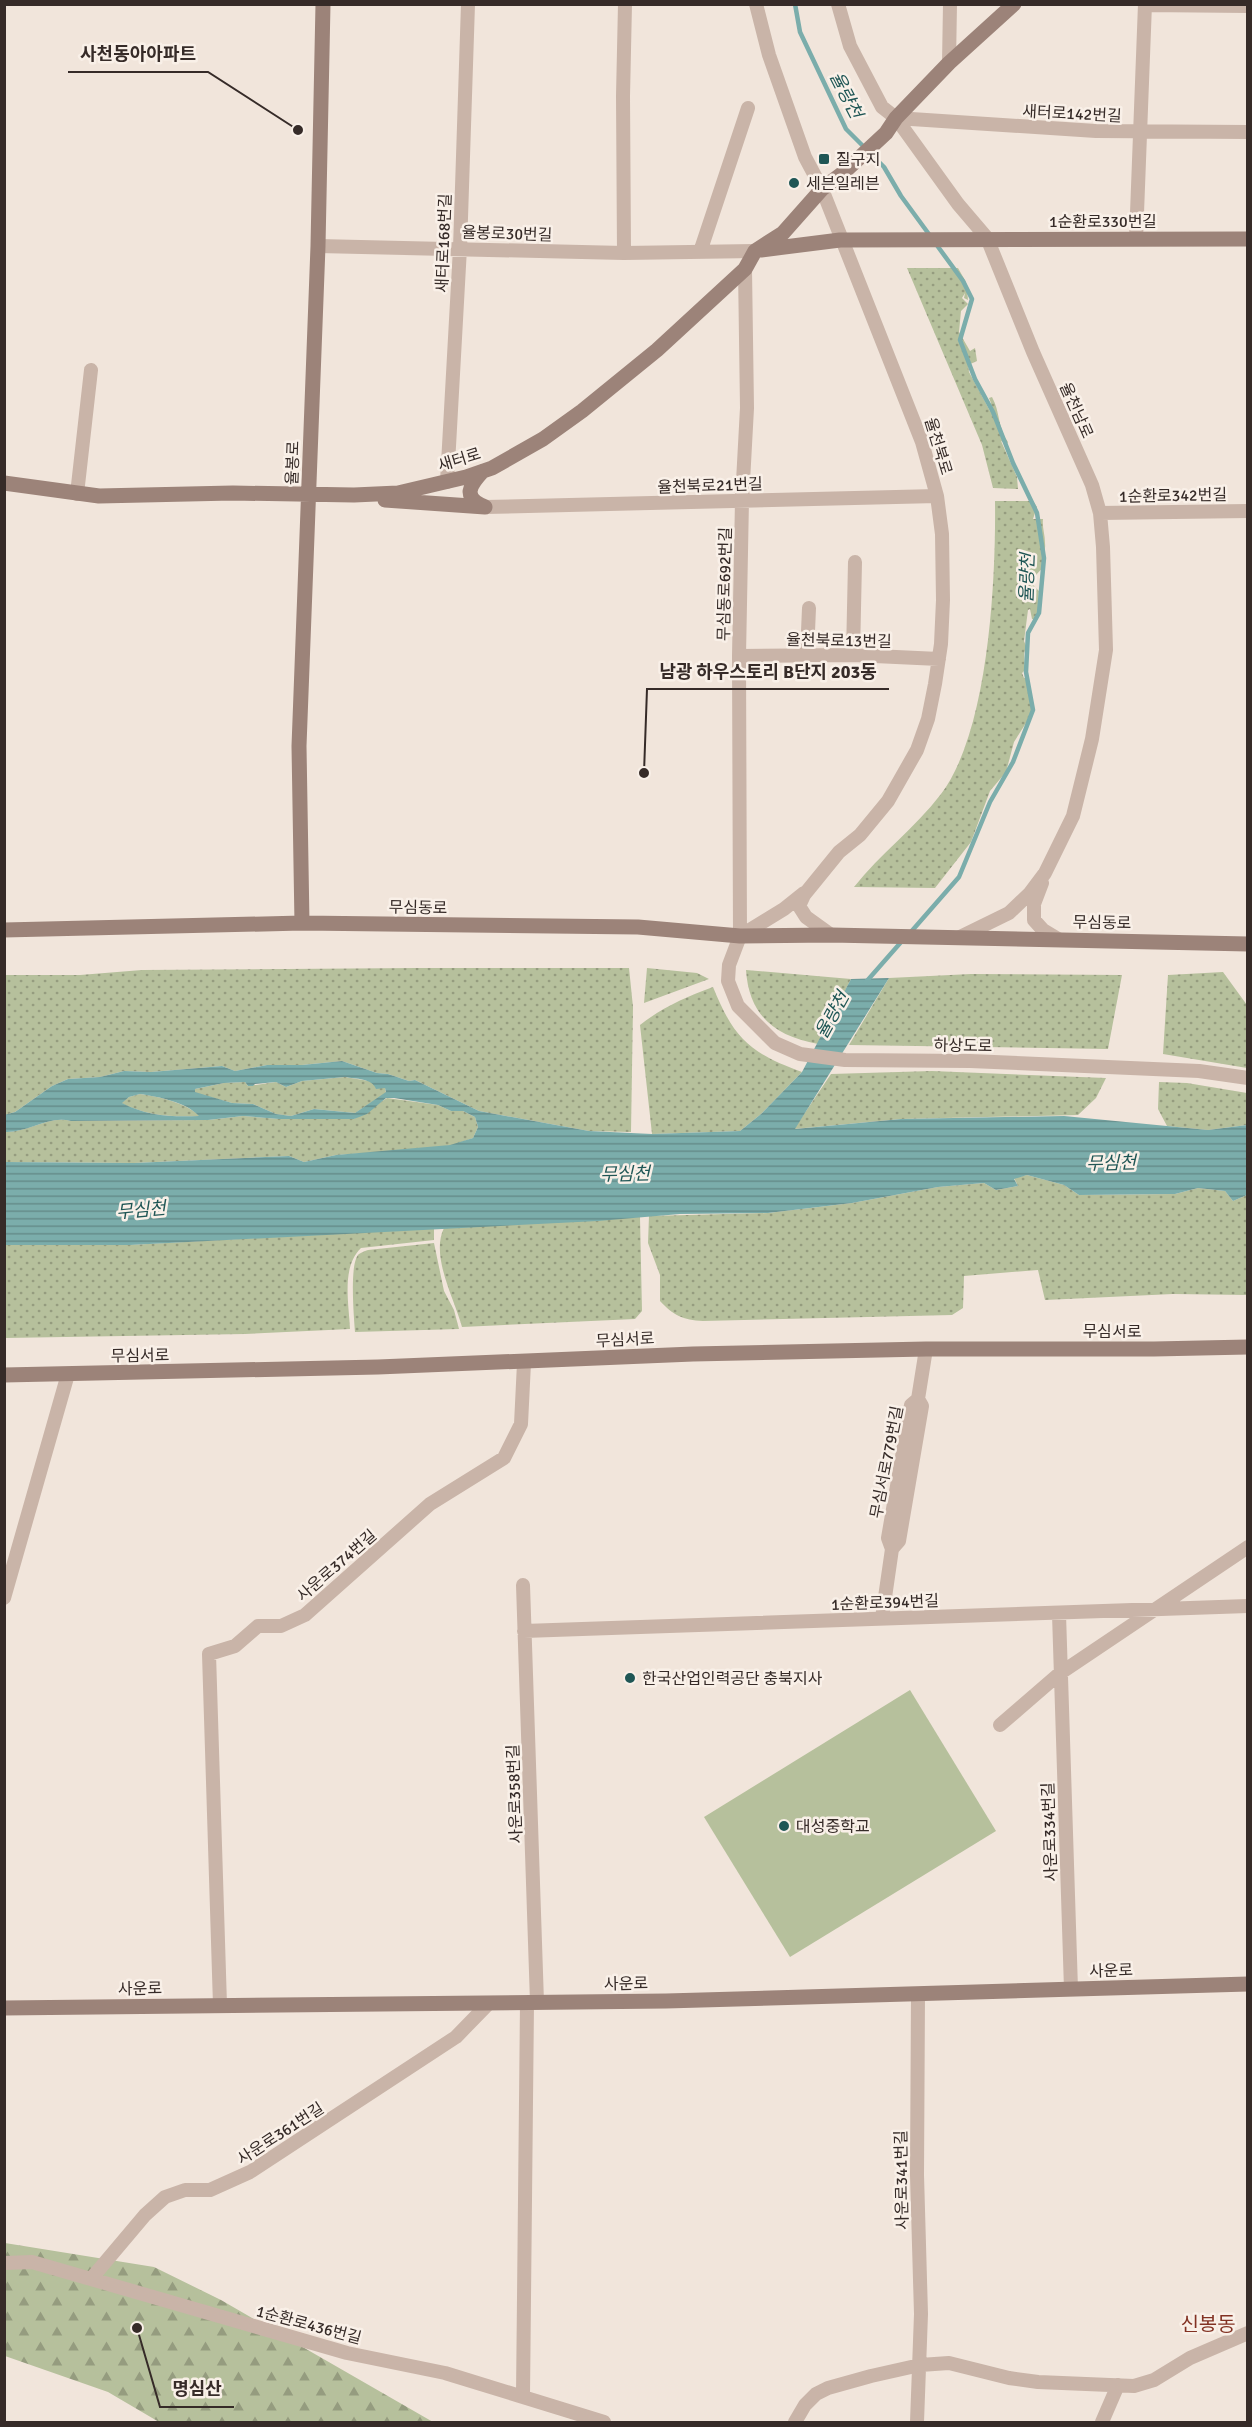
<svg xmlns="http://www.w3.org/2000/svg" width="1252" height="2427" font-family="Signika,'Noto Sans KR',sans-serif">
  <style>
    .grass { fill: url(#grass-dots) }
    .forest { fill: url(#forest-firs) }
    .pitch { fill: #b6c09c }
    .water { fill: url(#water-rules); fill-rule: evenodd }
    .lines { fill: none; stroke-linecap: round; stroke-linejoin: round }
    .stream { stroke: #7badab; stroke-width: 4.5 }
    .street { stroke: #c9b4a8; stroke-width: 14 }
    .secondary { stroke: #9c8379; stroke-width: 15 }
    .poi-dot { fill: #1f5655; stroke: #f9f0e8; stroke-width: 2 }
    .labels { text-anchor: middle; stroke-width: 5; stroke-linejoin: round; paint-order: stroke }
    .street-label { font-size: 16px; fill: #362b28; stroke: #f9f0e8 }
    .poi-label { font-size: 16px; fill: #362b28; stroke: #f9f0e8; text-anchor: start }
    .water-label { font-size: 18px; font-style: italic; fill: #1f5655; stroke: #f9f0e8 }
    .quarter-label { font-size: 20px; fill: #823223; stroke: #f9f0e8 }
    .leader { fill: none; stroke: #362b28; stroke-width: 2 }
    .callout-dot { fill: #362b28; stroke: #f9f0e8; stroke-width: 2 }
    .callout-label { font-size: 18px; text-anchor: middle; font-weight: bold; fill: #362b28; stroke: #f9f0e8; stroke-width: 5; stroke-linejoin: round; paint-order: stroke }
  </style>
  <defs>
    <pattern id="grass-dots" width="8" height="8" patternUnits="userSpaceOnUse" patternTransform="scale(1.5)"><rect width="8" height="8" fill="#b6c09c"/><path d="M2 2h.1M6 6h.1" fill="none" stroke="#959c7f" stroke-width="1.8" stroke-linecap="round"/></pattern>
    <pattern id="forest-firs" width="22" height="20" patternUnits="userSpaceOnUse" patternTransform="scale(1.5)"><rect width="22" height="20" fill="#b6c09c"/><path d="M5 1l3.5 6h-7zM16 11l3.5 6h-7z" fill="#959c7f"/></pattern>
    <pattern id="water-rules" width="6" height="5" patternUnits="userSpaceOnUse" patternTransform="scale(1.5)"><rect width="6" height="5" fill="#7badab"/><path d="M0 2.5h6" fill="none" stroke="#668d8b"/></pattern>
  </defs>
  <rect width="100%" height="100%" fill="#f1e5db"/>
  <path class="grass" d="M907,268H958L966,282L968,300L964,298L965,293L962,298L968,304L961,311L959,332L970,351L975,348L977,361L968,365L969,372L990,411L991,403L989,398L992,397C1000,411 998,429 1008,442L1007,444L1001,441L1017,477L1018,489L993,488L982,445Z
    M995,501H1033L1037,507L1033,519H1043C1042,527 1045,534 1045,543C1046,552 1042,560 1042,569C1036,574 1033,578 1034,586L1039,591C1038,598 1039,616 1037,620L1032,619L1030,609L1028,610L1024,641L1026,646L1024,654L1025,670L1022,673L1024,678H1029L1028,691L1031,697L1033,712L1014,742L1006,772L990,791L971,842L935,888L854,887C880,854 915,828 941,794C989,731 996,579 995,501Z
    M416,968H629L633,1007L631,1132L589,1131L479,1111L415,1080L409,1081L388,1074L377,1073L342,1061L302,1065H267L235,1071L222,1066L151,1072L124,1071L100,1077L68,1079L52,1086L15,1112L5,1115V975H80L142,970Z
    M647,968L697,973L709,979L644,1003Z
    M746,970L851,979L818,1044C775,1036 749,1016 746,970Z
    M1223,972L1247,1005V1068L1163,1054L1168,975Z
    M971,974L1122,975L1108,1049L849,1045L889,978Z
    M713,987C734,1039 750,1053 802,1072L761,1114L740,1131L652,1134L640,1025C663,1007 686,997 713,987Z
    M932,1071L1106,1078L1096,1098L1078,1115L901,1119L794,1129L831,1074Z
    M345,1077L369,1081L385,1088L386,1093L355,1113L314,1109L291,1116L276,1114L253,1104L232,1103L195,1093V1089L224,1083L245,1082L248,1086L276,1082L286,1087L302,1081Z
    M1159,1082L1187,1083L1247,1093V1125L1208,1130L1167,1126L1158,1109Z
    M140,1094C160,1097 184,1102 200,1116C172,1117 147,1116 121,1103L129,1097Z
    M387,1098L438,1105L451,1111H463L475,1117L478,1127L473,1138L453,1145L415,1150L336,1155L304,1162L289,1156L134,1163L5,1162L4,1132C28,1133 48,1115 71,1121L208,1120L243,1116L279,1119H354Z
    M1027,1175L1064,1185L1079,1195L1175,1194L1198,1188L1225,1191L1233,1201L1247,1195V1295L1173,1294L1045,1300L1038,1270L964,1276L963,1308L952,1315L703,1321C683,1320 673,1315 660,1301V1275L648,1243L649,1216L768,1213L852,1203L938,1187L984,1183L996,1190L1018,1186L1014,1178Z
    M640,1217L642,1311L635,1319L462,1327C455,1300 430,1256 444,1228Z
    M434,1228V1240L361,1248C341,1267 349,1304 350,1329L245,1334L5,1338L4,1245H130Z
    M434,1243L444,1291L454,1310L459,1329L355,1332C354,1318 349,1262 359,1254C362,1252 365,1251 368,1250Z"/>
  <path class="forest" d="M5,2243L154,2267L221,2300L433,2422H159L108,2392L5,2356Z"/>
  <path class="pitch" d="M910,1690L996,1831L790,1957L704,1817Z"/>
  <path class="water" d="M889,978L795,1129L901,1119L1064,1116L1208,1130L1247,1125V1195L1233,1201L1225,1191L1198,1188L1175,1194L1079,1195L1064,1185L1027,1175L1014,1179L1018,1186L996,1190L984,1183L938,1187L852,1203L768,1213L680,1214L598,1221L130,1245H5V1162L134,1163L289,1156L304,1162L336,1155L450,1145L473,1138L478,1127L475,1117L463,1111H451L438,1105L394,1098H386L367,1114L354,1119H279L243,1116L208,1120L71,1121C48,1115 28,1133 5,1132L4,1115L15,1112L52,1086L68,1079L100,1077L124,1071L151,1072L222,1066L235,1071L267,1065H302L342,1061L377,1073L388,1074L409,1081L415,1080L479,1111L589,1131L652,1134L740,1131L761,1114L802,1072L851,979ZM345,1077C356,1079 372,1078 376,1089L385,1088L386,1092L355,1113L314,1109L291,1116L276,1114L253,1104L232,1103L195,1092V1089L224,1083L245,1082L248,1086H253L255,1084L276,1082L286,1087L302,1081ZM140,1094C159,1097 186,1102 199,1116C171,1117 147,1116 122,1103L129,1097Z"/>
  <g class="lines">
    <path class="stream" d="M795,4L800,32L846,129L884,167L901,196L931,237
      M910,933L959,877L990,802L1013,762L1033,710L1026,672L1028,633L1039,613L1044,558L1037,513L1013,463L993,412L975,379L960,340L972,299L963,281L936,244
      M866,982L902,941"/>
    <path class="street" d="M756,4L769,55L805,157L822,189L922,442L937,496L942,534L943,600L941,644L935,684L928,719L917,750L888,801L860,835L839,852L804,895L799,906L806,917L831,935
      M838,4L850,46L882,107L896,118L958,204L987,238L1033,352L1092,485L1100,513L1103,547L1106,650L1092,739L1073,816L1045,873L1030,893L1009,913L960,937
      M1145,5L1248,6
      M949,63L950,4
      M896,118L1096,131L1248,132
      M1136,239L1145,4
      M318,246L624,253L755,251
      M700,252L748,108
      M624,253L623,96L625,4
      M447,482L460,248L468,4
      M77,494L91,370
      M485,507L937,496
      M1100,513L1248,511
      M807,655L809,608
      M853,655L855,562
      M739,656L853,655L939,659
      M1042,883L1034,904V920L1043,930L1058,939
      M804,893L784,909L740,936L729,965L728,981L738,1006L775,1043L800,1054L845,1060L970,1061L1199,1071L1248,1078
      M740,936L739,656L742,500L747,408L745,269
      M892,1549L899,1541L922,1406L918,1399
      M523,1585L537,2002
      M4,1598L68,1374
      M1059,1614L1071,1989
      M882,1618L892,1549L888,1538L911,1405L918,1399L926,1349
      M524,1631L1248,1606
      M1000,1725L1059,1674L1248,1547
      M220,2005L209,1654L235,1646L258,1626H281L305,1615L430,1504L504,1458L521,1424L524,1363
      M4,2263L32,2262L347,2353L445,2373L604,2422
      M91,2279L145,2215L165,2197L185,2190H210L250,2172L456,2037L489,2003
      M523,2396L527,2003
      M795,2422L805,2405L816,2394L828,2388L871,2376L920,2365L949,2363L1009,2378L1038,2382L1134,2386L1154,2380L1190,2358L1248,2333
      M917,2422L921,2314L917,2175L918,1994
      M1102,2422L1118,2385"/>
    <path class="secondary" d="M761,250L840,240L1248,239
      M483,471C469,486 462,497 485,507
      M4,483L99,496L233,493L354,495L398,493L466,477L492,468L543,439L582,411L657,350L745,269L755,251L783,233L822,189L843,173L886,133L896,118L949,63L1014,4
      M385,500L485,507
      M302,923L299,746L318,246L323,4
      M4,930L302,923L638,927L740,936L831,935L1248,944
      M4,1375L378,1367L693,1354L926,1349H1154L1248,1347
      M4,2008L666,2001L1248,1984"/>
  </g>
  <g class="poi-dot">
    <rect x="818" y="153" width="12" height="12" rx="3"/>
    <circle cx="794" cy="183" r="6"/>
    <circle cx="630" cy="1678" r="6"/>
    <circle cx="784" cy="1826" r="6"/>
  </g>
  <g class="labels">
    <g class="street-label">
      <text transform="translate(1072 113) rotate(3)" y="6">새터로142번길</text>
      <text x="1103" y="227">1순환로330번길</text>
      <text transform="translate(507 233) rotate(2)" y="6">율봉로30번길</text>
      <text transform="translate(443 243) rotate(-88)" y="6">새터로168번길</text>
      <text transform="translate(1077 410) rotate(66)" y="6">율천남로</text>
      <text transform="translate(939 446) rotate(73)" y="6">율천북로</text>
      <text transform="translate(459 459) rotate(-17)" y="6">새터로</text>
      <text transform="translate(292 463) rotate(-88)" y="6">율봉로</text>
      <text transform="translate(710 485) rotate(-2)" y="6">율천북로21번길</text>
      <text transform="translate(1173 495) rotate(-1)" y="6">1순환로342번길</text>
      <text transform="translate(724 584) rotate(-89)" y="6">무심동로692번길</text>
      <text transform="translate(839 640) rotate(1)" y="6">율천북로13번길</text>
      <text transform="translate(418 907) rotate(1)" y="6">무심동로</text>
      <text transform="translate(1102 922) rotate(1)" y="6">무심동로</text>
      <text transform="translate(963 1045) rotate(1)" y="6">하상도로</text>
      <text x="1112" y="1337">무심서로</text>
      <text transform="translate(625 1339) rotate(-3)" y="6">무심서로</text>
      <text transform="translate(140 1355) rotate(-1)" y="6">무심서로</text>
      <text transform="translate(886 1462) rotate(-79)" y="6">무심서로779번길</text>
      <text transform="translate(336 1565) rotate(-41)" y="6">사운로374번길</text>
      <text transform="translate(885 1602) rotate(-2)" y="6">1순환로394번길</text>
      <text transform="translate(514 1794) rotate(-92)" y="6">사운로358번길</text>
      <text transform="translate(1049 1832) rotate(-92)" y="6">사운로334번길</text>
      <text transform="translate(1111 1970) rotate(-2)" y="6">사운로</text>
      <text transform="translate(626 1983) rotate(-1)" y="6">사운로</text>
      <text transform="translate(140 1988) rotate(-1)" y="6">사운로</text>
      <text transform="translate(280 2133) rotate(-33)" y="6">사운로361번길</text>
      <text transform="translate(901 2180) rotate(-91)" y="6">사운로341번길</text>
      <text transform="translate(309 2324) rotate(15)" y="6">1순환로436번길</text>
    </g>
    <g class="poi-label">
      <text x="836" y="165">질구지</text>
      <text x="806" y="189">세븐일레븐</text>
      <text x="642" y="1684">한국산업인력공단 충북지사</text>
      <text x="796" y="1832">대성중학교</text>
    </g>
    <g class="water-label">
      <text transform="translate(846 95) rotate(63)" y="6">율량천</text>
      <text transform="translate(1027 578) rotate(-88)" y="6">율량천</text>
      <text transform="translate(832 1015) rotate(-61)" y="6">율량천</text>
      <text transform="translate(1111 1163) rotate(-1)" y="6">무심천</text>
      <text transform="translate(625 1174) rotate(-1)" y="6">무심천</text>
      <text transform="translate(141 1210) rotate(-5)" y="6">무심천</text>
    </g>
    <g class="quarter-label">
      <text x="1208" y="2331">신봉동</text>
    </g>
  </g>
  <path class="leader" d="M298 130L208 72H68M644 773L647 689H889M137 2328L160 2407H234"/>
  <g class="callout-dot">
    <circle cx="298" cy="130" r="6"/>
    <circle cx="644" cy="773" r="6"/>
    <circle cx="137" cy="2328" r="6"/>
  </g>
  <g class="callout-label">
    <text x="138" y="60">사천동아아파트</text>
    <text x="768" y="678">남광 하우스토리 B단지 203동</text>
    <text x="197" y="2395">명심산</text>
  </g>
  <rect width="1252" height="2427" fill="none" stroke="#362b28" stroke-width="12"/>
</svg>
